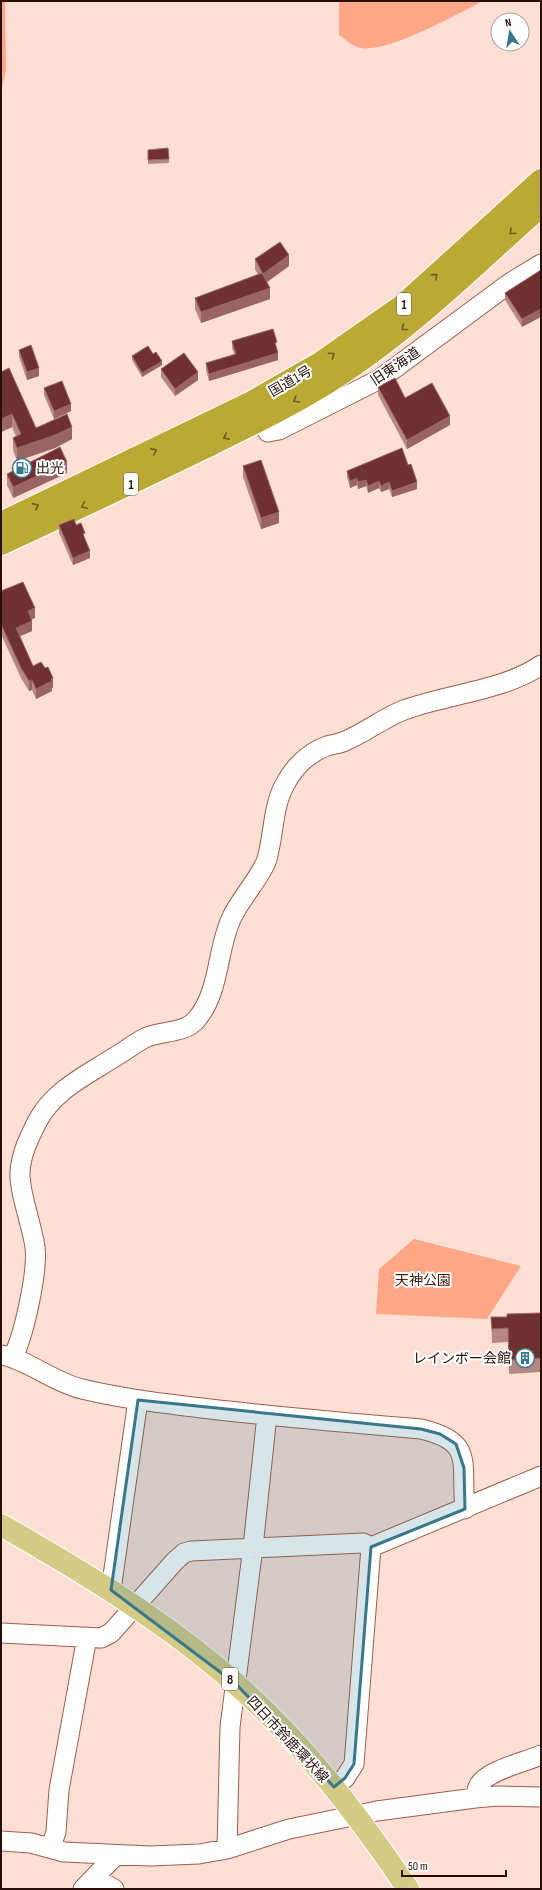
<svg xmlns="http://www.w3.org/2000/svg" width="542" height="1890" font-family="'Sofia Sans Condensed','Noto Sans JP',sans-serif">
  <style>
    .green { fill: #ffa787 }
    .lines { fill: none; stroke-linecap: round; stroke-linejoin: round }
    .minor-casing { stroke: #9d5e47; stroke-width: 21 }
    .major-casing { stroke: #fff; stroke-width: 24 }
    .highway-casing { stroke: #fff; stroke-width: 24 }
    .minor { stroke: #fff; stroke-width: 19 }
    .major { stroke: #d6cb86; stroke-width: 22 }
    .highway { stroke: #bba936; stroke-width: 22 }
    .wall { fill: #b68883 }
    .shaded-wall { fill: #9a6462 }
    .building { fill: #6f3031; stroke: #9a6462 }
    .oneway { stroke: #725c1e }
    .marked { fill: #38788c; fill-opacity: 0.2; stroke: #38788c; stroke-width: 3; stroke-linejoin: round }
    .labels { text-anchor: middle; stroke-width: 4; stroke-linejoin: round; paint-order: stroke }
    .shield { fill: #fff; stroke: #685751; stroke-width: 1 }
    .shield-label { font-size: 13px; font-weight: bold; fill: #280f07 }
    .street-label { font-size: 14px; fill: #280f07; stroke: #fff }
    .poi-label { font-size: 14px; fill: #280f07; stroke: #fff; text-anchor: start }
    .park-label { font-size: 14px; fill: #481c0b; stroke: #fff }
  </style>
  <rect width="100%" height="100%" fill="#fddfd5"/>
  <path class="green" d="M1,1H5L6,70L1,92Z
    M339,1H483C459,13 382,57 357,47C351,45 345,39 339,35Z
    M414,1239L521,1266L487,1319L376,1314L379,1269Z"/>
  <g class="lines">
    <defs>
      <path id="minor" d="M253,409L268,432L279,430L380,379L510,283L541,264
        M2,1355C30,1361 53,1382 82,1389C124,1399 167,1404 210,1409C280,1417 350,1423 421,1429C476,1442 460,1463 465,1509
        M13,1357C24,1335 38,1272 35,1247C32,1225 19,1192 20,1172C21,1154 29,1138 37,1122C53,1091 85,1076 113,1058C124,1052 136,1042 147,1037C162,1031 185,1033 196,1020C221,991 216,950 232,917C241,898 257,882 266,862C274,838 272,809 284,786C293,768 308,753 327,746C333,744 339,744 345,741C365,733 383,718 404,710C447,694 503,691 541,665
        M371,1547L541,1476
        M111,1590L138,1400
        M1,1633L101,1638L111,1633L175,1561L184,1553L191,1551L363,1543L371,1547
        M334,1787L345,1778L354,1764L371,1547
        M475,1798C476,1794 477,1789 479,1785C488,1770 525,1762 541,1755
        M1,1841L31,1843L64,1852L150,1856L199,1854L227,1849L289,1829L377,1811L475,1798L497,1796L541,1797
        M51,1847L56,1832L59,1790L87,1637
        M227,1849L230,1727L253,1547L267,1415
        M95,1878L114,1889
        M83,1889L116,1855"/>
      <path id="major" d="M1,1525C83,1572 165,1621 236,1684C303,1743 358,1815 408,1889"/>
      <path id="highway" d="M1,523L250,403L320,363L403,305L541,180
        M1,544C68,513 135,482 202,449C249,426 297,403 341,374C414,326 476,264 541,206"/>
    </defs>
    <use href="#minor" class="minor-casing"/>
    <use href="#major" class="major-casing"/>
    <use href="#highway" class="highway-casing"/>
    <use href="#minor" class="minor"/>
    <use href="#major" class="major"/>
    <use href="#highway" class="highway"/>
  </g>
  <path class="wall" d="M148,150L169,159V163L148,164Z
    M255,259L289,266L267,282L270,299L201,323L195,309V298L258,275L255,269Z
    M541,270L522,327L505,300V293Z
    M232,341L277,348L278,360L209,381L206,370V363L235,355L232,348Z
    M19,350L39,376L27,380L19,357Z
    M153,354L162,365L142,377L132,360V356Z
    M161,369L198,380L175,396L161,377Z
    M1,372L36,428L72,439L55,448L17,461L13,450V438L16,436L12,427L1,432Z
    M378,387L405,398L450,425L407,449L378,395Z
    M44,388L71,411L54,419L44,395Z
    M408,465L417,489L392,497L389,489L381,492L379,488L368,493L366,486L358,489L357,485L350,488L347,477V471Z
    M243,466L279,523L261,529L243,477Z
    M67,473L13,498L7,485V474Z
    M59,525H76L85,539L90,558L73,565L59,533Z
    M1,591L35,618L31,619L32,631L20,636L33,666L45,668L53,688H52V691L36,699L32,690L29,691L21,678L1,634Z
    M541,1313V1372L509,1374L508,1342L492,1343L491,1317H507Z"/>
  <path class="shaded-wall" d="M289,255V266L263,285V274Z
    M270,288V299L201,323V312Z
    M541,309V317L522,327V319Z
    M278,353V360L209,381V374Z
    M162,361V365L142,377V373Z
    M39,368V376L27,380V372Z
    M198,372V380L175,396V389Z
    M71,404V411L54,419V411Z
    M12,414V427L1,432V419Z
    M450,416V425L407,449V440Z
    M72,427V439L55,448L17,461V448Z
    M67,462V473L13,498V487Z
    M357,478V485L350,488V481Z
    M366,480V486L358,489V482Z
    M379,481V488L368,493V486Z
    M389,482V489L381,492V486Z
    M417,482V489L392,497V491Z
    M279,512V523L261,529V518Z
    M90,551V558L73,565V558Z
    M35,608V618L28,621V611Z
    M32,621V631L16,638V628Z
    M53,678V688H52V691L36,699V689Z
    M32,680V690L29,691V681Z"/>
  <path class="building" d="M168,148L169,159L148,160V150Z
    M280,242L289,255L263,274L255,259Z
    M541,270V309L522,319L505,293Z
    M262,273L270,288L201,312L195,298Z
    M273,329L277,342L275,343L278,353L209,374L206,363L236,354L232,341Z
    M31,345L39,368L27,372L19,350Z
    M148,346L153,354L156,352L162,361L142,373L132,356Z
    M184,353L198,372L175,389L161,369Z
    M9,368L36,428L67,414L72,427L55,435L17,448L13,438L21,434L12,414L1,419V372Z
    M395,378L405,398L432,383L450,416L407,440L378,387Z
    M62,381L71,404L54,411L44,388Z
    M60,447L67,462L13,487L7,474Z
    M402,448L408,465L411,464L417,482L392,491L389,482L381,486L379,481L368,486L366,480L358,482L357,478L350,481L347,471Z
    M261,460L279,512L261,518L243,466Z
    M74,519L76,525L81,523L85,533L83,534L90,551L73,558L59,525Z
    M23,582L35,608L28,611L32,621L16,628L33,666L41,662L45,668L48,667L53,678L51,679L52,681L36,689L32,680L29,681L21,668L1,624V591Z
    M541,1313V1358L509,1360L508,1328L492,1329L491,1317H507V1314Z"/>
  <defs><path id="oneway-chevron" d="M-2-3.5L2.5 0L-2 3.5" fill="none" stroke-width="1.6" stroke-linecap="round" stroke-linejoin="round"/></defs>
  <g class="oneway">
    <use href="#oneway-chevron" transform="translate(512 232) rotate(138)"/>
    <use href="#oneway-chevron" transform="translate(435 276) rotate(-42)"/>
    <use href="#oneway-chevron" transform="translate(404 328) rotate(141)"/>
    <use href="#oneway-chevron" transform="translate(332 355) rotate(-35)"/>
    <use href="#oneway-chevron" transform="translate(296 400) rotate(150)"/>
    <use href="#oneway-chevron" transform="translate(226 437) rotate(154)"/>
    <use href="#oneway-chevron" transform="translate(154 451) rotate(-26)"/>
    <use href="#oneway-chevron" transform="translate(36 506) rotate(-25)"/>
    <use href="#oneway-chevron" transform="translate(84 506) rotate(155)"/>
  </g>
  <path class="marked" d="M138,1400L421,1429L440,1434L456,1444L464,1468L465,1509L371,1547L354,1764L345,1778L334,1787L236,1684L111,1590Z"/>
  <defs>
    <symbol id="fuel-ring" viewBox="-11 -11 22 22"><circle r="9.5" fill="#fff" stroke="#38788c" stroke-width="1.5"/><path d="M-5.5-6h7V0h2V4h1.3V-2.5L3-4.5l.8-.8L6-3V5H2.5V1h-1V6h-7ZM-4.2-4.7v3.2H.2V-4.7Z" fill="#38788c"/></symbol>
    <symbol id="building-ring" viewBox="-11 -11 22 22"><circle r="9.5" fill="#fff" stroke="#38788c" stroke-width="1.5"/><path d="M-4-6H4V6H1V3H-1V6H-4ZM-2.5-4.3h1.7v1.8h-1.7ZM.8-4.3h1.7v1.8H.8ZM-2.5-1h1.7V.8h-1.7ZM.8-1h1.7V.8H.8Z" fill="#38788c"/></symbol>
  </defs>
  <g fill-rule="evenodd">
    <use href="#fuel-ring" x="11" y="457" width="22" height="22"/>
    <use href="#building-ring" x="514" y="1347" width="22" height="22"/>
  </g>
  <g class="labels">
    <g class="shield">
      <rect x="397" y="293" width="14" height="22" rx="3"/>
      <rect x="124" y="473" width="14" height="22" rx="3"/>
      <rect x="222" y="1668" width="16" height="22" rx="3"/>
    </g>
    <g class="shield-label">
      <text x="404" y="309">1</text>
      <text x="131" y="489">1</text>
      <text x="230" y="1684">8</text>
    </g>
    <g class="street-label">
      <text transform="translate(395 366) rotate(-34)" y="5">旧東海道</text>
      <text transform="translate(290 381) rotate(-30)" y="5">国道1号</text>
      <text transform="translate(288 1739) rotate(47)" y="5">四日市鈴鹿環状線</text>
    </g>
    <g class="poi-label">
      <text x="36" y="473">出光</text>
      <text x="511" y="1363" text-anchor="end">レインボー会館</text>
    </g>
    <g class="park-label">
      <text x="423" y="1285">天神公園</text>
    </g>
  </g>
  <rect width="542" height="1890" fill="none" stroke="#280f07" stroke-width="4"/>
  <g transform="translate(510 32) rotate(348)"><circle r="19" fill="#ffffff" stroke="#a99f9c"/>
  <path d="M0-3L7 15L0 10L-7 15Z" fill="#38788c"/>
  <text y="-6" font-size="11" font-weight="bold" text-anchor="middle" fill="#280f07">N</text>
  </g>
  <path d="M402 1870v6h104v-6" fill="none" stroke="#280f07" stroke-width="2"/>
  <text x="408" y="1870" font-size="12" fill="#280f07" stroke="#ffffff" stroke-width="3" paint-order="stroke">50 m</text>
</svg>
